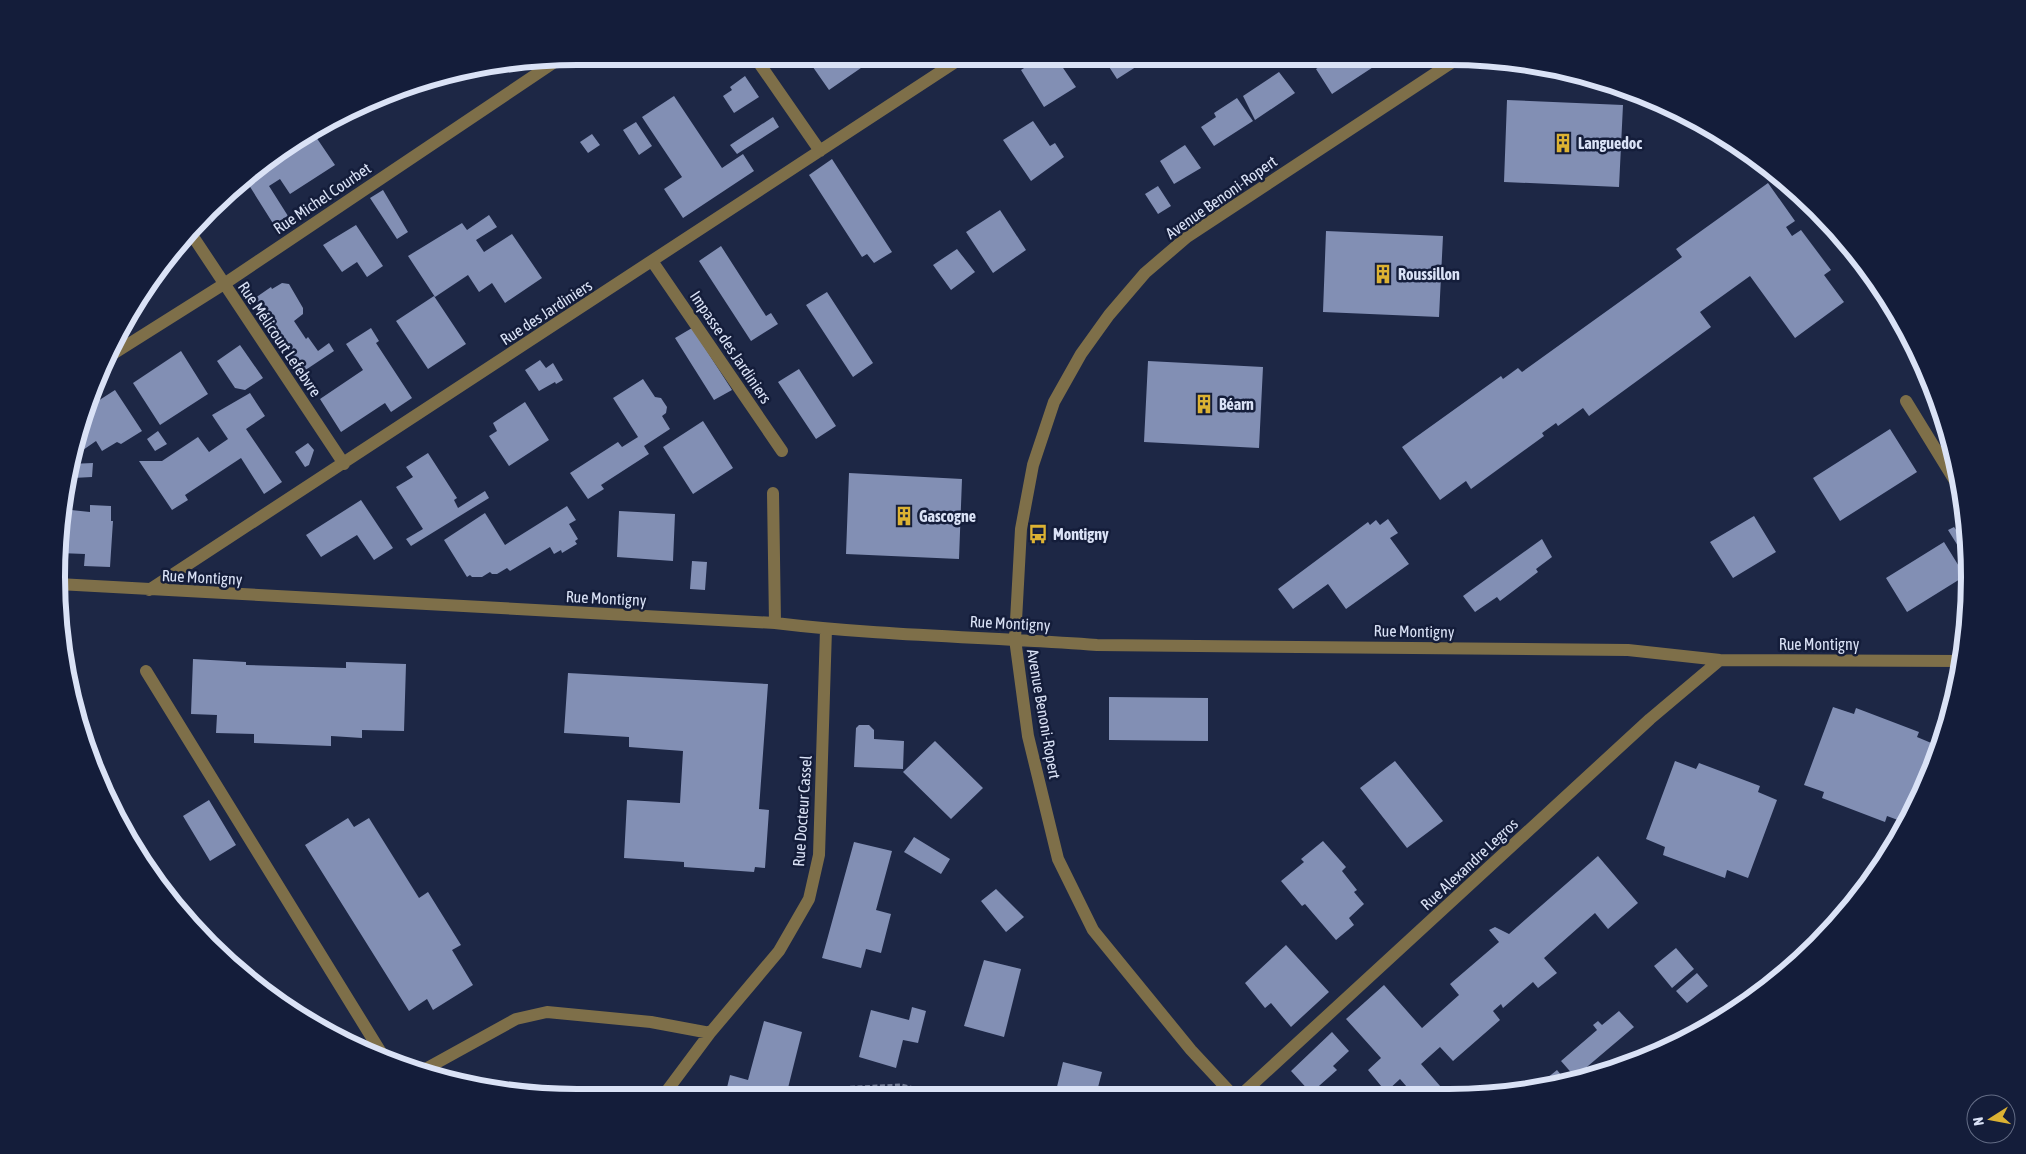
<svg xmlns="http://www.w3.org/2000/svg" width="2026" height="1154" font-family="'Asap Condensed',sans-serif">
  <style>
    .building { fill: #828fb4 }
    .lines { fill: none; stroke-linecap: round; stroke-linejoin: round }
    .path { stroke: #737c95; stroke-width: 3; stroke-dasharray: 5 2.5; stroke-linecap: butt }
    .minor { stroke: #7e6f49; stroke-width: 12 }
    .labels { text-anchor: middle; stroke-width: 5; stroke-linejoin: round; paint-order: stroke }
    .poi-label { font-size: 16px; font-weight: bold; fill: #dae2f6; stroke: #141d3a; text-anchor: start }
    .street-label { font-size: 16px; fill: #dae2f6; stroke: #141d3a }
    .rim { fill: none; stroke: #dae2f6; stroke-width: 6 }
  </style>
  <rect width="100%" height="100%" fill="#1d2745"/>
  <path class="building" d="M1325,58H1382L1384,60L1332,94L1316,69L1328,61Z
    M874,59L829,90L808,60H837Z
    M1038,59H1057L1076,87L1044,107L1021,70Z
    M1104,59H1139L1142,63L1117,79Z
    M1279,72L1295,93L1255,120L1243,96Z
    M449,75L426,90L422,85L396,101L391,92L410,84Z
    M745,76L759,97L734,113L723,96L732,90L730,87Z
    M674,96L722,168L743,154L754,171L683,218L664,189L682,177L642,117Z
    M1237,98L1253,121L1214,146L1201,127L1216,117L1214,113Z
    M1507,100L1623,105L1619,187L1504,182Z
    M773,117L779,127L737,154L730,145Z
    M1033,121L1050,146L1055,143L1064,157L1031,181L1003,140Z
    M636,122L652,146L639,155L623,130Z
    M592,134L600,145L588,153L580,142Z
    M316,137L335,165L290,194L280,179L269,186L288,216L274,225L247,182Z
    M1185,145L1201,168L1174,184L1160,161Z
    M832,159L892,252L874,263L867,254L862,257L809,175Z
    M1768,183L1795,221L1786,227L1792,236L1801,230L1831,270L1824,275L1844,302L1795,338L1750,276L1700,312L1711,327L1589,416L1583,408L1558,426L1556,423L1542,433L1544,436L1471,489L1466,481L1440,500L1402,447L1501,376L1503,379L1518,368L1522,372L1682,257L1676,249Z
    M1158,186L1171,206L1158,214L1145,194Z
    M383,190L408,232L397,239L370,198Z
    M1000,210L1026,250L993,273L966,232Z
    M489,215L497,227L476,240L484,252L512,234L542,278L505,303L492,283L479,292L468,275L435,297L408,256L462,223L467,230Z
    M356,225L383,266L367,277L357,262L342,272L323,245Z
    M1326,231L1443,236L1439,317L1323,312Z
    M721,246L766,316L771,313L778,324L751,341L699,261Z
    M957,249L975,272L951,290L933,265Z
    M282,283L289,284L303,308V314L294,321L306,339L308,337L318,351L329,343L334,351L301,373L252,300L271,287L272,289Z
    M827,292L873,363L853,377L806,305Z
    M434,296L466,344L428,369L396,321Z
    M371,328L379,341L376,343L412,398L391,412L385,403L341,432L320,399L363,370L346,344Z
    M692,328L732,390L714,400L675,338Z
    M240,345L263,378L245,390L235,388L217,361Z
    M181,351L208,394L160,425L133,383Z
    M540,360L546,368L553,363L563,380L556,384L555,382L539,391L525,370Z
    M1148,361L1263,367L1259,448L1144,442Z
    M799,369L836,426L816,439L778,382Z
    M643,379L655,397L661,398L667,407L666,413L662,416L670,429L644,446L649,454L601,485L604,489L588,499L570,473L618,442L622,447L638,437L613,398Z
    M115,390L142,431L121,444L117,442L102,451L96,441L83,450L76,438L87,408Z
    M250,393L265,416L246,429L282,482L264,494L241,458L185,495L188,500L172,510L139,461H162L198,437L209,452L228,439L212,415Z
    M525,402L549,440L509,466L489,436L497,431L493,423Z
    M703,421L733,468L693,494L663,447Z
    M1890,429L1917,472L1840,521L1813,478Z
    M158,431L167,444L155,451L147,439Z
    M308,443L314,450L309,465L305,467L295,452Z
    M428,453L457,498L454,500L458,508L485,491L489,498L411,546L406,539L423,529L396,487L413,477L406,467Z
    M93,463L92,477L73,478L71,510L90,512V505L111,506V521H113L110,567L84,566L85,554L59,553L61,509L70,464Z
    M849,473L962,479L959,559L846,554Z
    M361,500L393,548L374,560L357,535L321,557L306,535Z
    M567,506L576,520L569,524L578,539L575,541L577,544L562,553L561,550L554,554L550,547L510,571L507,568L497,574H492L490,572L482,577H472L470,575L467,577L444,540L485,513L505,545Z
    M619,511L675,514L673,561L617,557Z
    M1754,516L1776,552L1733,578L1710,542Z
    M1388,519L1398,533L1390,538L1409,564L1346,609L1328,584L1293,609L1278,589L1368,522L1370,525L1376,520L1380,525Z
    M1954,527L1959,534L1966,530L1969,543L1968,562L1948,530Z
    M1542,539L1552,557L1536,569L1538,572L1500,601L1497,597L1475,612L1463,596Z
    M1944,542L1965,576L1907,612L1886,578Z
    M692,561L707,562L705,590L690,589Z
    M193,659L246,662V665L346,668V662L406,664L404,731L362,730V738L331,736V746L254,743V734L216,733L217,715L191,714Z
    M568,673L768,684L759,809L769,810L765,868L755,867L754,872L684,867V862L624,858L627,800L680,803L683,751L629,747V737L564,733Z
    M1109,697L1208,698V741L1109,740Z
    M1833,707L1854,714L1856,708L1919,732L1917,737L1936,745L1906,823L1887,816L1885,822L1822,798L1824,792L1804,785Z
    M859,725H869L874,730V739L904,741L903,769L854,767L856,728Z
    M935,741L983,788L951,819L903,772Z
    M1395,761L1443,821L1407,848L1360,788Z
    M1675,761L1696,769L1699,763L1760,786L1758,792L1777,800L1748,878L1727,870L1725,878L1663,855L1665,847L1646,839Z
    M209,800L236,845L210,861L183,816Z
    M348,818L354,827L369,818L419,898L428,892L461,945L452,950L473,985L433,1010L427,999L409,1011L305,845Z
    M914,837L950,859L941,874L904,852Z
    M1323,841L1346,867L1342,871L1357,890L1354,892L1364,904L1349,918L1354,925L1336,940L1305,904L1302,906L1281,881L1304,862L1301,859Z
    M854,842L892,851L876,910L891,914L881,953L866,949L861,968L822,958Z
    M1598,856L1638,903L1608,929L1595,913L1544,958L1557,973L1538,988L1533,982L1503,1008L1501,1004L1493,1011L1500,1020L1453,1061L1440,1047L1421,1064L1447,1094H1413L1400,1079L1386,1092L1368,1070L1381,1058L1346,1019L1384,985L1422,1028L1459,995L1450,984L1499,942L1489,930L1495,927L1509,934Z
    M996,889L1024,917L1006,932L981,901Z
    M1286,945L1329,992L1291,1027L1271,1003L1265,1008L1245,983Z
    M1676,948L1694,969L1672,988L1654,966Z
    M984,960L1021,969L1004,1037L964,1026Z
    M1697,973L1708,986L1687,1003L1676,991Z
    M912,1007L926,1011L918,1043L903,1040L896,1068L859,1057L871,1010L909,1020Z
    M1619,1011L1634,1027L1575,1077L1561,1061L1597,1030L1593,1025L1598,1021L1602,1025Z
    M764,1021L802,1032L786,1096H725L730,1075L748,1080Z
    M1332,1032L1349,1051L1333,1066L1337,1070L1311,1093L1291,1071Z
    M1063,1062L1102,1072L1096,1095H1055Z
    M1557,1070L1567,1082L1537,1089L1536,1087Z"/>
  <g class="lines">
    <path class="path" d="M835,1088L902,1085L941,1095"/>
    <path class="minor" d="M757,60L820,151
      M190,232L344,464
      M652,261L782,451
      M105,359L224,284L556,61
      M1906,401L1960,489
      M773,493L775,623
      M58,584L775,623C882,636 990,637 1097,645L1628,650L1720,660L1962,661
      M149,590L960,59
      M146,671L385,1059
      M420,1072L516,1019L547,1012L651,1022L710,1033
      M1232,1094L1191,1050L1093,930L1058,859L1028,736L1015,639L1021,529L1033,465L1054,402L1081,354L1109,315L1145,273L1187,237L1460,57
      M1242,1094L1650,719L1720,660
      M663,1096L710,1033L779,951L809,899L819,855L826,629"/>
  </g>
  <defs>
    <symbol id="building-bare" viewBox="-9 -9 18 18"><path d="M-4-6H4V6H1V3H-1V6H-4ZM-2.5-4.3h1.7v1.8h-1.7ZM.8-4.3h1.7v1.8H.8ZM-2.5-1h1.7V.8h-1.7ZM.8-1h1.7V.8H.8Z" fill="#dcb233" stroke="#141d3a" stroke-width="2.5" paint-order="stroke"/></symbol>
    <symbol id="bus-bare" viewBox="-9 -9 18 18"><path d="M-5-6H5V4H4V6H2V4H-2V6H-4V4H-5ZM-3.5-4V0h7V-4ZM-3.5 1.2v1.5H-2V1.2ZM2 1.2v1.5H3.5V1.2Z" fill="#dcb233" stroke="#141d3a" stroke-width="2.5" paint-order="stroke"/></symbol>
  </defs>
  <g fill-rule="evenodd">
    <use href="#building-bare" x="1549" y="129" width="28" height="28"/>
    <use href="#building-bare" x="1369" y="260" width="28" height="28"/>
    <use href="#building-bare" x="1190" y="390" width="28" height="28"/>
    <use href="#building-bare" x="890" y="502" width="28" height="28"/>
    <use href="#bus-bare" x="1024" y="520" width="28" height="28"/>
  </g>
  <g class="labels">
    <g class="poi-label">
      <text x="1578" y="149">Languedoc</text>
      <text x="1398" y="280">Roussillon</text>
      <text x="1219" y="410">Béarn</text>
      <text x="919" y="522">Gascogne</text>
      <text x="1053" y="540">Montigny</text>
    </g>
    <g class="street-label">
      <text transform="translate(1221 197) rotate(-35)" y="6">Avenue Benoni-Ropert</text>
      <text transform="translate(322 198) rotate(-34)" y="6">Rue Michel Courbet</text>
      <text transform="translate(546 312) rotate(-33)" y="6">Rue des Jardiniers</text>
      <text transform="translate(280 339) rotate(56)" y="6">Rue Mélicourt Lefebvre</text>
      <text transform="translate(731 347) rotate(56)" y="6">Impasse des Jardiniers</text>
      <text transform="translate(202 577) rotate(3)" y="6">Rue Montigny</text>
      <text transform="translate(606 598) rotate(3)" y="6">Rue Montigny</text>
      <text transform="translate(1010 623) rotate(3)" y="6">Rue Montigny</text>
      <text transform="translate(1414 631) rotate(1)" y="6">Rue Montigny</text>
      <text x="1819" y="650">Rue Montigny</text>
      <text transform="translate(1044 714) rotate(80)" y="6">Avenue Benoni-Ropert</text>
      <text transform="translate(802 811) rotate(-86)" y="6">Rue Docteur Cassel</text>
      <text transform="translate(1469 864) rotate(-43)" y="6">Rue Alexandre Legros</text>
    </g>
  </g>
  <path d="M0 0H2026V1154H0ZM577 65H1449A512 512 0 0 1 1961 577V577A512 512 0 0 1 1449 1089H577A512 512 0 0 1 65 577V577A512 512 0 0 1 577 65Z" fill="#141d3a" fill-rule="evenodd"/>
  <path class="rim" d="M577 65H1449A512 512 0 0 1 1961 577V577A512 512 0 0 1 1449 1089H577A512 512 0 0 1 65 577V577A512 512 0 0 1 577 65Z"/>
  <g transform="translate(1991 1119) rotate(259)"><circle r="24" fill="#141d3a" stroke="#636c85"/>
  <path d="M0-4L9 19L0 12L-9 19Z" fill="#dcb233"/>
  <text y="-8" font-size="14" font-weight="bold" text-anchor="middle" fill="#dae2f6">N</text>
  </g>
</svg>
